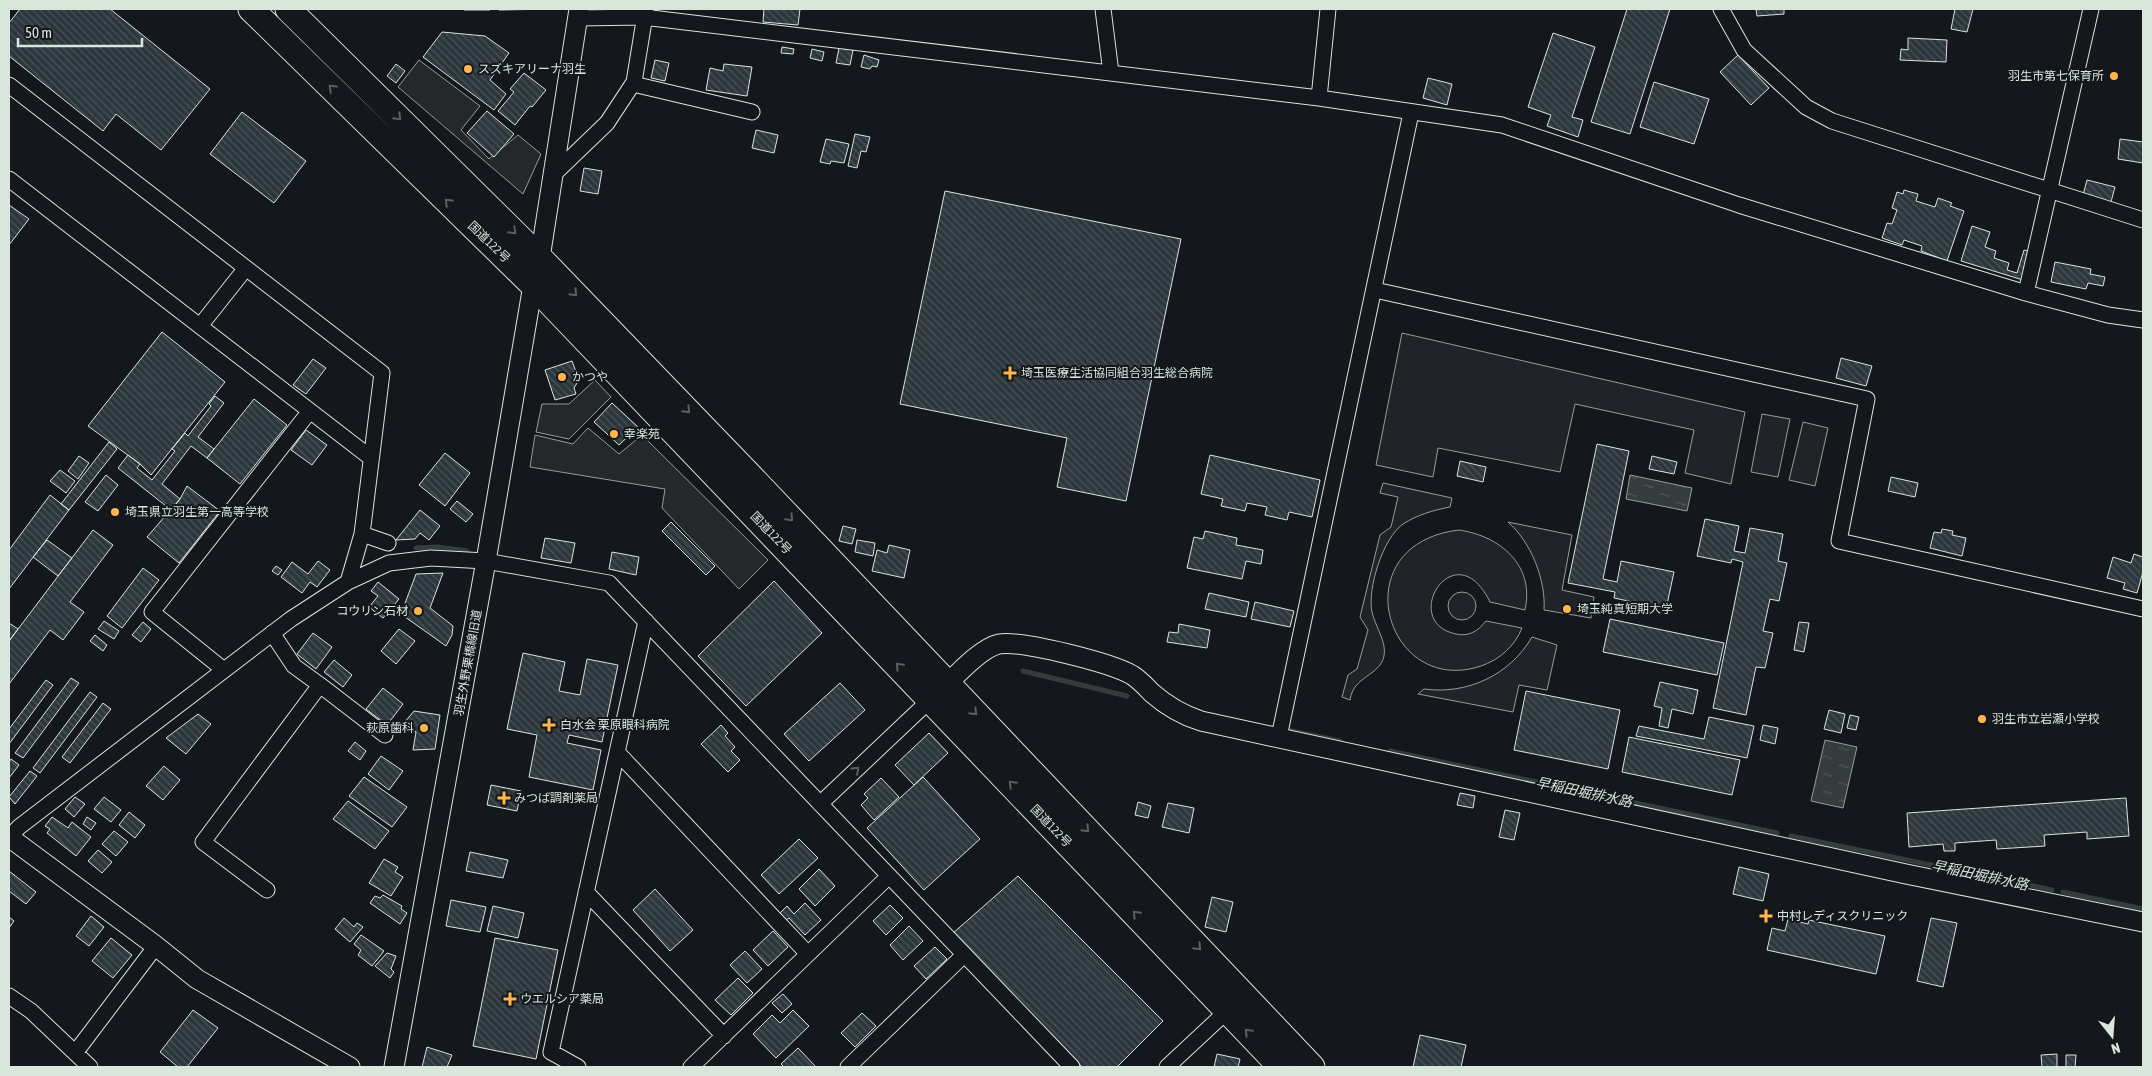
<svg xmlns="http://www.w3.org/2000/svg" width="2152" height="1076" font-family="'Asap Condensed','Noto Sans JP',sans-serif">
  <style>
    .grass { fill: #202428; stroke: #939e99 }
    .parking { fill: #24282b; stroke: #939e99 }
    .water { fill: url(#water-ripples); stroke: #939e99 }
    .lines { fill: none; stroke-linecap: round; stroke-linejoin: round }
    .stream { stroke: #363b3e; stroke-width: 5 }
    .building { fill: url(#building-back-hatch); stroke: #d8e6dc }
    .minor-casing { stroke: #d8e6dc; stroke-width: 17 }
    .tertiary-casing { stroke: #d8e6dc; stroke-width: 21 }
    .trunk-casing { stroke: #d8e6dc; stroke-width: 27 }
    .minor { stroke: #14181c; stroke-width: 15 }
    .tertiary { stroke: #14181c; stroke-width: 19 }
    .trunk { stroke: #14181c; stroke-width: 25 }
    .oneway { stroke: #59605f }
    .poi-dot { fill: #ffb74d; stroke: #14181c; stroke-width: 2 }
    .labels { text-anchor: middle; stroke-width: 4; stroke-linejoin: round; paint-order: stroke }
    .poi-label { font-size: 12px; fill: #d8e6dc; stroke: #14181c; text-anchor: start }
    .street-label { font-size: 12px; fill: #d8e6dc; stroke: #14181c }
    .water-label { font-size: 14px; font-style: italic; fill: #d8e6dc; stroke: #14181c }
  </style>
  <defs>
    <pattern id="water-ripples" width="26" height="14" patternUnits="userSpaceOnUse" patternTransform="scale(1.25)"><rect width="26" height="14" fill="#363b3e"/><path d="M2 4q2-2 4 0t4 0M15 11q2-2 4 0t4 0" fill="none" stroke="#525759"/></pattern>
    <pattern id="building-back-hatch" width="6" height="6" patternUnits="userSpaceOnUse" patternTransform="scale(1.25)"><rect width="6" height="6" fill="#2c363c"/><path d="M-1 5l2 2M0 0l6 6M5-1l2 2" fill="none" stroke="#4a5358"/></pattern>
  </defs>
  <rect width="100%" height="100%" fill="#14181c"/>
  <path class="grass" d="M1402,333L1745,412L1731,484L1685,473L1694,430L1575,404L1560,472L1438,448L1433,477L1376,465Z
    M1762,414L1790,419L1778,477L1751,472Z
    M1803,422L1828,428L1815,486L1789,480Z
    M1383,483L1452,498L1450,507C1434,510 1417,515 1403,524C1383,538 1367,589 1372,612C1375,626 1387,642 1384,656C1380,676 1353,676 1350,700L1342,697L1348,675L1357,669L1368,630L1360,617L1380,535L1391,527L1398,497L1380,493Z
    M1508,522L1572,535L1562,590L1594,597L1591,618L1544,610C1546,580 1531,542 1508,522Z
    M1459,530C1500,536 1535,565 1525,610L1490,602C1455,530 1398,622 1456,634C1469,637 1478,631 1486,621L1522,628C1515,646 1499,660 1481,666C1385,698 1341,544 1459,530Z
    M1448 606a14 14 0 1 1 28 0a14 14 0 1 1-28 0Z
    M1532,637L1557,645L1547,690L1519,685L1513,712L1418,694L1424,689C1467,695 1510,675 1532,637Z"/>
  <path class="parking" d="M419,60L480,106L461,130L489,159L518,135L541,154L523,194L398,87Z
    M595,380L611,397L569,439L536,432L542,404H569Z
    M588,428L619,454L642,435L768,560L739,589L662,508L665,489L530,467L535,435L573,444Z"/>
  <path class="water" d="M1630,475L1692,488L1687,511L1626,499Z
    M1825,740L1857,747L1843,808L1811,801Z"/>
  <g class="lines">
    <path class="stream" d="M416,548L438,547L467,551
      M1023,671L1127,696
      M1287,730L1340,741
      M1390,751L1777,833
      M1791,836L2052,890
      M2063,892L2143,909"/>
  </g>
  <path class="building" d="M20,9H110L210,89L161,150L116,114L103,131L9,56V23Z
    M464,9H490V10H464Z
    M499,9H553L499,10Z
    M764,9H800L798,25L763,22Z
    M1627,9H1670L1630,134L1591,122Z
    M1756,9H1784V14L1757,16Z
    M1955,9H1973L1967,32L1951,29Z
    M442,32L485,36L509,53L490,80L506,94L494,110L423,57Z
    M1553,33L1595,47L1572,117L1583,120L1578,137L1547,126L1551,115L1528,107Z
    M1908,38L1947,40L1946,62L1900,60L1901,49L1908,50Z
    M782,47L794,49L793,54L781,53Z
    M839,48L853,50L850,65L836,63Z
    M812,49L824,52L822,61L810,58Z
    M864,55L879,60L877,67L872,66L870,69L861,67Z
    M1738,55L1769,88L1751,105L1720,72Z
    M655,60L669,63L665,81L651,78Z
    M396,64L405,71L396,83L387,76Z
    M724,64L752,67L747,96L706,90L710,68L723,71Z
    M524,73L546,90L532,107L530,106L515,125L498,111L514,92L510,89Z
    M1428,78L1452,84L1447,105L1423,98Z
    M1654,82L1709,99L1694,144L1640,127Z
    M487,111L514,134L494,157L467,133Z
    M242,112L306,161L274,203L210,154Z
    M756,130L778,135L774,153L752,148Z
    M855,134L870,137L866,152L861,151L857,168L848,166Z
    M826,139L849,144L844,163L831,161L830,164L820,162Z
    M2120,139L2143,142V163L2118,159Z
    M584,168L602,171L598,194L580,191Z
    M2087,180L2115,187L2111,202L2083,195Z
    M1904,190L1918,194L1916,201L1935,207L1938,198L1952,203L1950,206L1964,211L1947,261L1921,251L1922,246L1904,240L1902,245L1882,238L1887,223L1892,224L1897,210L1892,208L1897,192L1903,194Z
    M945,191L1181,239L1126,501L1057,487L1067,438L900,404Z
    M9,205L29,219L9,245Z
    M1972,226L1990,232L1985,247L1996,251L1994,258L2009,263L2007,270L2017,273L2024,250L2031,252L2023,280L1961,261Z
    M2055,262L2091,269L2090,274L2105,277L2103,286L2088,283L2086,289L2051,282Z
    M162,332L225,382L151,475L140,464L88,426Z
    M1841,358L1872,366L1866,386L1836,378Z
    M313,359L326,368L306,394L293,385Z
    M572,361L579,380L574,388L576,394L555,400L545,370Z
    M215,396L224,403L198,437L214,449L207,458L191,446L162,484L180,499L171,510L118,468L128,455L140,464L137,468L152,480L175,451L172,449L185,433L188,436L211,406L209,404Z
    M254,399L287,425L240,484L207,458Z
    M612,403L638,427L619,445L594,422Z
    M306,430L327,445L312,465L291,450Z
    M109,442L117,449L69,510L61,504Z
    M1597,444L1629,451L1603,579L1617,582L1621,561L1674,572L1666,609L1614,598L1615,592L1568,583Z
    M445,453L470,473L445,506L419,485Z
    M1210,455L1320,480L1312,517L1289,512L1287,520L1265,515L1267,507L1247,503L1245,511L1221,506L1223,499L1201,494Z
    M79,456L89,463L78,479L68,471Z
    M1652,456L1677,462L1674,474L1649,469Z
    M1460,461L1486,467L1483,482L1457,476Z
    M60,470L75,481L66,493L50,481Z
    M106,475L118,485L98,511L85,502Z
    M1891,477L1918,483L1915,497L1888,491Z
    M187,486L220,511L179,563L147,537L180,499Z
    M50,495L69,510L9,589V550Z
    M457,501L473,514L466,522L450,509Z
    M420,510L440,526L429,540L420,533L415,539L396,540Z
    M1705,519L1739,526L1734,551L1745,553L1750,528L1783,534L1778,561L1787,563L1779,601L1770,599L1763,631L1773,633L1765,668L1756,667L1746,715L1713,708L1743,562L1732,559L1731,563L1697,556Z
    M671,522L715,566L706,575L662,531Z
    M843,526L856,529L852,544L839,541Z
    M1942,529L1953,531L1952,535L1966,538L1962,556L1930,548L1934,532L1941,533Z
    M93,530L113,545L70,602L84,612L63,640L50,630L9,684V641Z
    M1205,531L1237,538L1236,545L1263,550L1261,564L1246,561L1242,579L1187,568L1194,537L1203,539Z
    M545,538L575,543L571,563L541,558Z
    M47,540L72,558L58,576L33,557Z
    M857,540L875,543L873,556L855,552Z
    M889,545L910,550L904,578L872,571L877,550L887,553Z
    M612,552L639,557L636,575L609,569Z
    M2134,554L2143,557V572L2137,593L2123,589L2125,583L2107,578L2113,557L2131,563Z
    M318,561L330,570L317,587L310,582L302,593L281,577L292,562L308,574Z
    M276,566L282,570L278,575L272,571Z
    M143,568L159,580L122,628L107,616Z
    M443,573L430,608L453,626L452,635L446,646L401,614L416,574Z
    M774,581L822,633L746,706L698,656Z
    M378,582L399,599L383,618L369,607L378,596L371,591Z
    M1209,593L1249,602L1246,617L1205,609Z
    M1255,602L1294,611L1290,627L1251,619Z
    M1610,619L1724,643L1717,675L1603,652Z
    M104,621L119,631L114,639L98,629Z
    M143,622L151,629L141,642L132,635Z
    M1799,622L1809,623L1804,652L1794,650Z
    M9,623L18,629L9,641Z
    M1179,624L1210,630L1207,648L1167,642L1169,632L1178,633Z
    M399,629L415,641L396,664L381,651Z
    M313,633L332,647L316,669L297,654Z
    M95,635L107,645L103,651L90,641Z
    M523,653L565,662L559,691L580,695L587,659L618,665L602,742L569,735L567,743L601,750L593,790L529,777L537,735L507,729Z
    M334,660L352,675L343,687L324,672Z
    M71,678L79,683L23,758L15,753Z
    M46,680L53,685L9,744V729Z
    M1660,682L1698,690L1693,714L1672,709L1668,728L1659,726L1662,708L1654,706Z
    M840,683L865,710L809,761L784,734Z
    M383,688L403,704L387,725L366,709Z
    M1526,691L1620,710L1608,769L1514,750Z
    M90,692L97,697L40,773L33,768Z
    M103,703L111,709L70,763L62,757Z
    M1829,710L1845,714L1841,733L1824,729Z
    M414,711L440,715L435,749L413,750L416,732L404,723Z
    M198,714L211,724L186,754L166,738Z
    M1850,715L1859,717L1856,730L1847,728Z
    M1709,717L1754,726L1747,758L1636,736L1639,726L1704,739Z
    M721,725L728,733L725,736L735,747L731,751L740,760L728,772L701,744Z
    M1763,725L1778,728L1775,744L1760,740Z
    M929,733L948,753L914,785L895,765Z
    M1629,737L1740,760L1732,795L1622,772Z
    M355,742L366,751L360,760L348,751Z
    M381,756L403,771L389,790L368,774Z
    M11,759L19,765L9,778V762Z
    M164,766L180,780L163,800L146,786Z
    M30,771L37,776L15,804L9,797Z
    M364,777L407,807L392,827L349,796Z
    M923,777L980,839L924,890L867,828Z
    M881,778L899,797L874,820L861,805L868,798L864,794Z
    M491,785L521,791L517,811L487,805Z
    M1460,793L1475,796L1473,808L1457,805Z
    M75,797L85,804L74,817L65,809Z
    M104,797L121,810L111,822L94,809Z
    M2126,798L2129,836L2087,839V832L2044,835L2045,846L1997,849L1996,840L1955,843V851H1944L1943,844L1909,847L1907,813Z
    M348,801L389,831L375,849L333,819Z
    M1138,802L1151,806L1148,818L1135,815Z
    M1168,803L1194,808L1189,833L1162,827Z
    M1505,810L1520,813L1514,840L1499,837Z
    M129,812L145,825L135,838L119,825Z
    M52,817L68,828L72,822L91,837L76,856L47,833L50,829L45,826Z
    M87,817L96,823L91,830L83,824Z
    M114,831L128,842L116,856L102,844Z
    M799,839L818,858L779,894L761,875Z
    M98,850L112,862L102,873L88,861Z
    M470,852L508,860L503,878L466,871Z
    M384,859L398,867L395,872L403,877L391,896L369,883Z
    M1739,867L1769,874L1763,901L1733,894Z
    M819,869L835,886L815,906L799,889Z
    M9,871L36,892L26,904L9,891Z
    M1018,876L1163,1021L1117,1067H1082L952,934Z
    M655,889L693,930L670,951L633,910Z
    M383,895L402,906L401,909L407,913L400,924L370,903L375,896L380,898Z
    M1212,897L1233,902L1226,932L1205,927Z
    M451,900L486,907L480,932L446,926Z
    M805,903L821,920L805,935L789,918L786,920L780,913L787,906L794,914Z
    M890,905L903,918L886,935L873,921Z
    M493,906L524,913L518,938L487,931Z
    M91,916L104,927L89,946L76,936Z
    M9,917L14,921L9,928Z
    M344,918L354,927L357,923L363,927L350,942L335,929Z
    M1931,918L1957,923L1943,987L1917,981Z
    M1788,919L1808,924L1809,920L1885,936L1876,974L1767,950L1772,928L1785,931Z
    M909,926L923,941L903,960L890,945Z
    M773,931L788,947L768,966L753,950Z
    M361,935L384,951L372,966L358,955L361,950L354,944Z
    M111,938L132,955L113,978L92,961Z
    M495,938L558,950L536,1059L473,1046Z
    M935,947L947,959L926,979L914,966Z
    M745,951L762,969L747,983L730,965Z
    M387,953L396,956L391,969L394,972L390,978L375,966Z
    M738,978L753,993L731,1015L715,1000Z
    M783,994L792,1004L782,1013L772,1003Z
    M193,1010L218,1028L187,1067H178L160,1052Z
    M793,1010L809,1026L776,1058L753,1034L772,1015L780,1023Z
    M862,1013L876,1026L855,1047L841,1033Z
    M1420,1035L1466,1045L1461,1067H1413Z
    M427,1047L452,1055L447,1067H422Z
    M798,1048L816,1067H784L781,1064Z
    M1217,1054L1240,1059L1238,1067H1214Z
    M2057,1054V1067H2042L2041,1055Z
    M2066,1055H2076L2075,1067H2066Z"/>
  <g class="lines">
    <defs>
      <path id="minor" d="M1103,9L1111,73
        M1721,9L1744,50L1806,107L1832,121L2143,220
        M578,18L643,17L1319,98L1502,125L1739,205L2026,293L2108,315L2143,320
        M633,84L752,112
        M9,85L382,373L362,534L388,543
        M1319,98L1328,9
        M555,173L607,123L634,82L646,9
        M9,179L371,458
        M1375,290L1867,399L1839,541L2143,609
        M2026,293L2091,9
        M200,326L246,268
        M348,582L362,534
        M272,633L294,666L320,685
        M224,670L152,612L310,411
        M1279,737L1411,113
        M617,752L808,954
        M820,804L931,699
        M9,838L19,827L291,619L348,582L389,563L431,558L486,561L609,583L1072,1067
        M267,890L203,842L320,685L385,735
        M586,892L724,1036
        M9,996L31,1011L90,1067
        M75,1053L156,946
        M578,1067L551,1052L646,621
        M691,1067L889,876
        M848,1067L964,955
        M1167,1067L1227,1011"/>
      <path id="tertiary" d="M939,692C954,678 980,648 999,644C1022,640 1111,663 1132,675C1140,680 1146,687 1152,693C1168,707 1182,715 1201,721L1906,874L2143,922
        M9,837L156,946L197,979L350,1067
        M394,1067L486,561L533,285L540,258L579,9"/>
      <path id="trunk" d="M251,9L533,285L1281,1067
        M288,9L540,258L756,482L1312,1067"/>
    </defs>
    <use href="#minor" class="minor-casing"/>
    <use href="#tertiary" class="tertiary-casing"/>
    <use href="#trunk" class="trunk-casing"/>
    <use href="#minor" class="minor"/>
    <use href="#tertiary" class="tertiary"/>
    <use href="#trunk" class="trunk"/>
  </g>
  <defs><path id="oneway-chevron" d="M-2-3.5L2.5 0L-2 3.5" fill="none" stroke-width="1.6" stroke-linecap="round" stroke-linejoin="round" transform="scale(1.25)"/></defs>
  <g class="oneway">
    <use href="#oneway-chevron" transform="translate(332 88) rotate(-136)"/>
    <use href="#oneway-chevron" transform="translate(398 117) rotate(45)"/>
    <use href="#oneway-chevron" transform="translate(448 202) rotate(-136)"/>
    <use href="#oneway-chevron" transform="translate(513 231) rotate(45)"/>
    <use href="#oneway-chevron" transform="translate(574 293) rotate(46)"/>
    <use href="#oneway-chevron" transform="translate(687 410) rotate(46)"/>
    <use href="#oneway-chevron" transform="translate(790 518) rotate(47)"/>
    <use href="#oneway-chevron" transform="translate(899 666) rotate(-134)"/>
    <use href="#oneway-chevron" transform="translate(974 712) rotate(46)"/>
    <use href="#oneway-chevron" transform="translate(856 770) rotate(-43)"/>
    <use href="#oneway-chevron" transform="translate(1012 784) rotate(-134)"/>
    <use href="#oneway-chevron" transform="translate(1086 829) rotate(46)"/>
    <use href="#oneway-chevron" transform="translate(1136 914) rotate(-134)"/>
    <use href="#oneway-chevron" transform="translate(1198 947) rotate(46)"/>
    <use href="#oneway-chevron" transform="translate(1248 1032) rotate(-134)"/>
  </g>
  <g class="poi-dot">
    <circle cx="468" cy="69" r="5"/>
    <circle cx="2114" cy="76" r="5"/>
    <path d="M1007.5 365.5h5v5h5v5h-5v5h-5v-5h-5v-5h5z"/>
    <circle cx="562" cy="377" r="5"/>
    <circle cx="614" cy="434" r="5"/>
    <circle cx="115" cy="512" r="5"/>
    <circle cx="1567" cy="609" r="5"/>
    <circle cx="418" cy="611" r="5"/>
    <circle cx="1982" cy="719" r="5"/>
    <path d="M546.5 717.5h5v5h5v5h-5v5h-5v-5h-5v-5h5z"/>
    <circle cx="424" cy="728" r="5"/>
    <path d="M501.5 790.5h5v5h5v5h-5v5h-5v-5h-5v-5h5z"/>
    <path d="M1763.5 908.5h5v5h5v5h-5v5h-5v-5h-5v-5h5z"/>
    <path d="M507.5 991.5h5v5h5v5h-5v5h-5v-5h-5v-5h5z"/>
  </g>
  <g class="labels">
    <g class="poi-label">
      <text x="478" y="73">スズキアリーナ羽生</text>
      <text x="2104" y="80" text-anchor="end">羽生市第七保育所</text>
      <text x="1021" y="377">埼玉医療生活協同組合羽生総合病院</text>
      <text x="572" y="381">かつや</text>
      <text x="624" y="438">幸楽苑</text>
      <text x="125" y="516">埼玉県立羽生第一高等学校</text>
      <text x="1577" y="613">埼玉純真短期大学</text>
      <text x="408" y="615" text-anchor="end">コウリン石材</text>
      <text x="1992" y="723">羽生市立岩瀬小学校</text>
      <text x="560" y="729">白水会 栗原眼科病院</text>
      <text x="414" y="732" text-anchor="end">萩原歯科</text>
      <text x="514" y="802">みつば調剤薬局</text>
      <text x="1777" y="920">中村レディスクリニック</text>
      <text x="520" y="1003">ウエルシア薬局</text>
    </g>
    <g class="street-label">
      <text transform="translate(489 242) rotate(44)" y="4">国道122号</text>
      <text transform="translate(771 533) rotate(46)" y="4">国道122号</text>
      <text transform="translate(468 663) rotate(-80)" y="4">羽生外野栗橋線旧道</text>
      <text transform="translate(1051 826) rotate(46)" y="4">国道122号</text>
    </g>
    <g class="water-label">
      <text transform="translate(1584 792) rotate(12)" y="5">早稲田堀排水路</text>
      <text transform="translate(1980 875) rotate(12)" y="5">早稲田堀排水路</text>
    </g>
  </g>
  <rect width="2152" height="1076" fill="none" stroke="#d8e6dc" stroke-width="20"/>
  <g transform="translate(2112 1036) rotate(163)" stroke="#14181c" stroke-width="4" paint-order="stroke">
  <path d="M0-4L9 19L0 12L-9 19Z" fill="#d8e6dc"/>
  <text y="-8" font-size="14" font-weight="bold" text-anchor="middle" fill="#d8e6dc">N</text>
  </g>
  <path d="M18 38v8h124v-8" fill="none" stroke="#d8e6dc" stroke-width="2.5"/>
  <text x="25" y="38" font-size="15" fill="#d8e6dc" stroke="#14181c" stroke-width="4" paint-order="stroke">50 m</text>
</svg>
